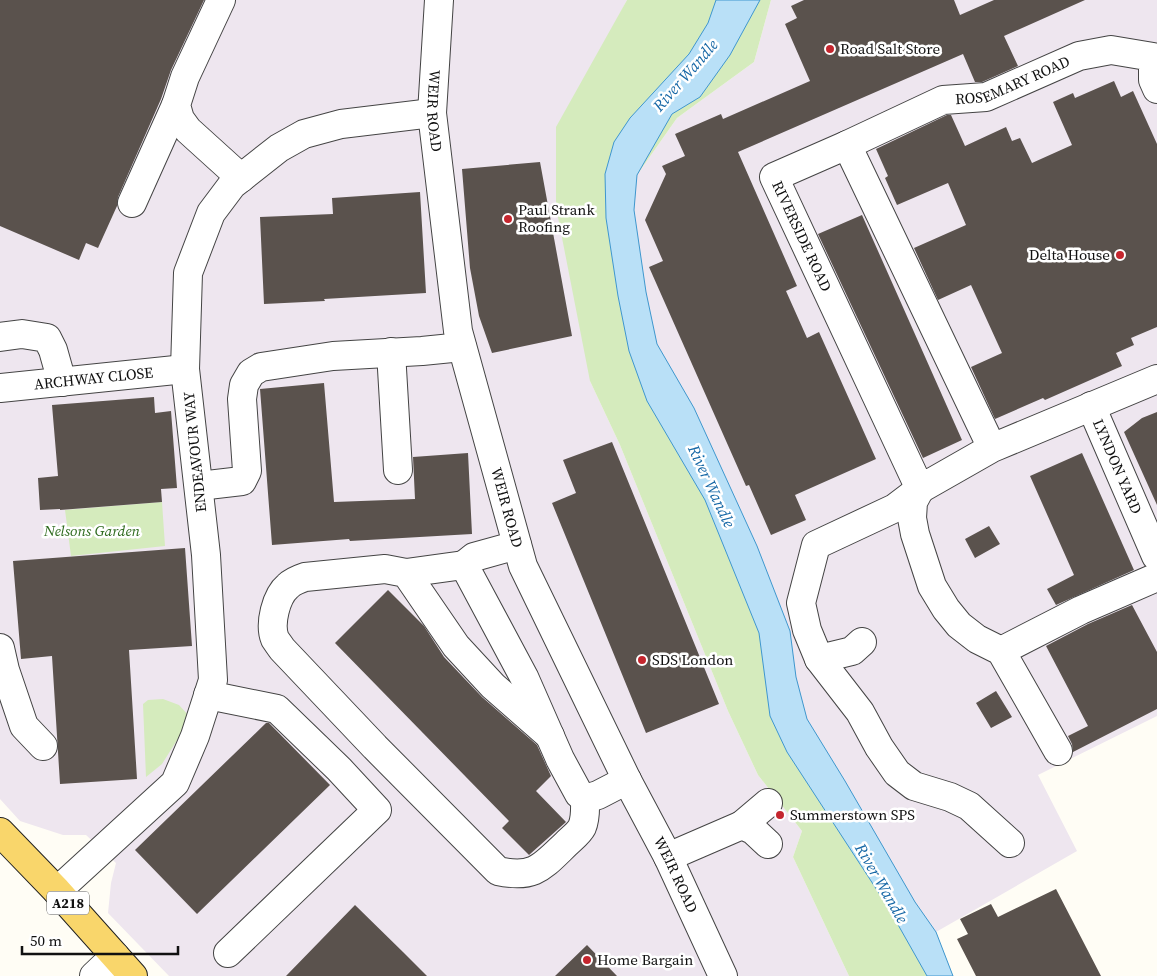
<svg xmlns="http://www.w3.org/2000/svg" width="1157" height="976" font-family="'Source Serif 4',serif">
  <style>
    .industrial { fill: #eee6ef }
    .green { fill: #d5ebbd }
    .water { fill: #b9e0f7; stroke: #3f96cf }
    .building { fill: #5a524d }
    .lines { fill: none; stroke-linecap: round; stroke-linejoin: round }
    .minor-casing { stroke: #444; stroke-width: 30 }
    .major-casing { stroke: #222; stroke-width: 30 }
    .minor { stroke: #fff; stroke-width: 28 }
    .major { stroke: #f9d66b; stroke-width: 28 }
    .poi-dot { fill: #c4262e; stroke: #fff; stroke-width: 2 }
    .labels { text-anchor: middle; stroke-width: 5; stroke-linejoin: round; paint-order: stroke }
    .shield { fill: #fff; stroke: #585858; stroke-width: 1 }
    .shield-label { font-size: 14px; font-weight: bold; fill: #111 }
    .poi-label { font-size: 15px; fill: #111; stroke: #fff; text-anchor: start }
    .street-label { font-size: 15px; fill: #111; stroke: #fff }
    .park-label { font-size: 15px; font-style: italic; fill: #2f6b1f; stroke: #fff }
    .water-label { font-size: 16px; font-style: italic; fill: #1768a6; stroke: #fff }
  </style>
  <rect width="100%" height="100%" fill="#fffdf5"/>
  <path class="industrial" d="M0,0H627L614,25L590,381L620,445L728,711L758,775L802,831L793,857L849,976H169L108,913L111,883L116,863L86,835H63L20,821L0,799Z
    M771,0H1157V716L1038,775L1077,851L936,932L915,902L845,781L807,719L796,677L790,631L757,546L694,408L657,344L646,292L634,210L637,175L677,118L754,62Z"/>
  <path class="green" d="M627,0H771L754,62L677,118L637,175L634,210L646,292L657,344L694,408L757,546L790,631L796,677L807,719L845,781L915,902L936,932L953,976H849L793,857L802,831L758,775L728,711L620,445L590,381L556,207V127Z
    M162,502L165,546L71,556L65,510Z
    M163,699L179,705L191,718L162,764L146,777L143,704L148,700Z"/>
  <path class="water" d="M716,0H760L730,55L700,97L672,114L637,175L634,210L646,292L657,344L694,408L757,546L790,631L796,677L807,719L845,781L915,902L936,932L953,976H927L888,907L787,752L770,716L759,633L705,500L647,401L629,351L618,296L606,218L605,174L614,142L630,118L689,54L708,23Z"/>
  <path class="building" d="M0,0H204L171,70L161,99L118,197L117,206L98,248L86,243L79,260L0,226Z
    M804,0H954L960,15L994,0H1085L1004,36L1018,66L982,82H975L963,54L738,152L797,286L786,291L807,338L819,332L876,459L795,495L806,520L771,535L749,485L746,486L649,267L663,261L645,220L666,174L662,166L685,156L675,134L721,114L723,119L810,81L785,24L797,18L791,6Z
    M1114,81L1121,97L1133,91L1157,144V327L1131,338L1134,345L1116,353L1122,366L1045,400L1043,398L995,419L971,367L1002,353L971,285L938,300L914,248L966,225L948,183L897,205L885,178L888,176L876,149L947,115H951L965,146L1006,127L1012,141L1020,138L1032,163L1072,145L1053,102L1073,93L1075,98Z
    M540,162L572,336L492,353L479,316L470,268L462,169Z
    M420,192L426,293L324,299L325,301L264,304L260,217L333,214L332,198Z
    M862,215L962,440L923,458L818,234Z
    M324,383L334,502L415,499L413,457L468,453L472,534L350,541L349,539L272,545L260,389Z
    M154,397L155,413L171,411L177,488L161,489L162,502L60,510V509L40,510L38,478L58,476L52,405Z
    M1157,412V505L1124,432L1142,418Z
    M612,442L719,704L646,733L552,503L576,493L563,460Z
    M1082,453L1134,570L1056,605L1047,589L1074,575L1030,476Z
    M989,526L1000,544L975,558L965,539Z
    M185,548L192,646L129,650L137,779L60,784L52,656L21,659L13,561Z
    M388,590L424,626L444,657L482,697L537,745L551,776L536,791L566,822L529,855L502,828L509,821L335,643Z
    M1132,605L1157,652V709L1073,752L1072,744L1068,736L1088,726L1046,646L1088,624Z
    M996,691L1012,717L991,728L976,703Z
    M266,723H269L330,785L197,914L135,850Z
    M1056,889L1101,976H976L957,939L968,934L960,919L991,904L998,917Z
    M355,905L403,952L427,976H286Z
    M587,945L617,976H555Z"/>
  <g class="lines">
    <defs>
      <g id="minor">
        <path d="M221,0L185,77L176,105L180,119L188,130L241,178"/>
        <path id="s1" d="M439,0L432,113L458,331L523,566L627,780L668,857L723,976"/>
        <path id="s2" d="M847,145L943,100L986,97L1079,56L1111,50L1153,57V80L1157,89"/>
        <path d="M132,203L176,105"/>
        <path d="M0,337L22,334L47,338L53,350L62,382"/>
        <path d="M391,352L398,470"/>
        <path id="s3" d="M0,388L185,369"/>
        <path id="s4" d="M1091,406L1156,556"/>
        <path id="s5" d="M992,448L847,145L774,177L920,489L992,448L1157,379"/>
        <path d="M199,486L242,481L247,471L242,399L244,385L251,373L261,367L333,356L422,351L462,347"/>
        <path d="M920,489L895,508L816,545L801,603L807,630L819,659L860,712L879,747L897,773L914,786L950,797L969,806L1010,843"/>
        <path d="M920,489L913,502L912,518L915,534L932,586L946,609L959,625L977,639L1001,651L1058,751"/>
        <path d="M517,545L474,557L464,565L524,677L560,759L579,794L585,799L598,795L627,780"/>
        <path d="M406,573L464,565"/>
        <path d="M0,648L5,670L24,726L43,746"/>
        <path d="M1001,651L1081,610L1157,577"/>
        <path d="M819,659L852,651L862,642"/>
        <path d="M208,695L277,709L339,769L377,810L228,953"/>
        <path d="M550,736L493,686L456,646L406,573L385,569L305,577C299,579 293,581 288,586C276,596 269,624 275,639C277,642 280,646 282,649L375,747L498,871C534,879 542,867 566,844C571,839 579,833 582,827C586,818 585,808 585,799"/>
        <path d="M742,825L768,803"/>
        <path d="M668,857L742,825L753,830L768,844"/>
        <path d="M57,891L175,783L195,736L213,680L206,555L185,369L188,273L211,213L232,185L279,148L304,134L341,124L432,113"/>
        <path d="M94,976L115,956"/>
      </g>
      <path id="major" d="M0,832L57,891L133,976"/>
    </defs>
    <use href="#minor" class="minor-casing"/>
    <use href="#major" class="major-casing"/>
    <use href="#minor" class="minor"/>
    <use href="#major" class="major"/>
  </g>
  <g class="poi-dot">
    <circle cx="830" cy="49" r="5"/>
    <circle cx="508" cy="219" r="5"/>
    <circle cx="1120" cy="255" r="5"/>
    <circle cx="642" cy="660" r="5"/>
    <circle cx="780" cy="815" r="5"/>
    <circle cx="587" cy="960" r="5"/>
  </g>
  <g class="labels">
    <rect class="shield" x="47" y="891.5" width="42" height="23" rx="4"/>
    <g class="shield-label">
      <text x="68" y="908">A218</text>
    </g>
    <g class="poi-label">
      <text x="840" y="54">Road Salt Store</text>
      <text x="518" y="215">Paul Strank<tspan x="518" dy="17">Roofing</tspan></text>
      <text x="1110" y="260" text-anchor="end">Delta House</text>
      <text x="652" y="665">SDS London</text>
      <text x="790" y="820">Summerstown SPS</text>
      <text x="597" y="965">Home Bargain</text>
    </g>
    <g class="street-label">
      <text dy="5" stroke="none"><textPath href="#s2" startOffset="179">ROSEMARY ROAD</textPath></text>
      <text dy="5" stroke="none"><textPath href="#s1" startOffset="111">WEIR ROAD</textPath></text>
      <text dy="5" stroke="none"><textPath href="#s5" startOffset="481">RIVERSIDE ROAD</textPath></text>
      <text dy="5" stroke="none"><textPath href="#s3" startOffset="94">ARCHWAY CLOSE</textPath></text>
      <text transform="translate(195 452) rotate(-96)" y="5">ENDEAVOUR WAY</text>
      <text dy="5" stroke="none"><textPath href="#s4" startOffset="66">LYNDON YARD</textPath></text>
      <text dy="5" stroke="none"><textPath href="#s1" startOffset="516">WEIR ROAD</textPath></text>
      <text dy="5" stroke="none"><textPath href="#s1" startOffset="921">WEIR ROAD</textPath></text>
    </g>
    <g class="park-label">
      <text x="92" y="536">Nelsons Garden</text>
    </g>
    <g class="water-label">
      <text transform="translate(685 75) rotate(-49)" y="6">River Wandle</text>
      <text transform="translate(712 486) rotate(65)" y="6">River Wandle</text>
      <text transform="translate(882 883) rotate(60)" y="6">River Wandle</text>
    </g>
  </g>
  <path d="M22 946v8h156v-8" fill="none" stroke="#111111" stroke-width="2.5"/>
  <text x="30" y="946" font-size="15" fill="#111111" stroke="#ffffff" stroke-width="4" paint-order="stroke">50 m</text>
</svg>
